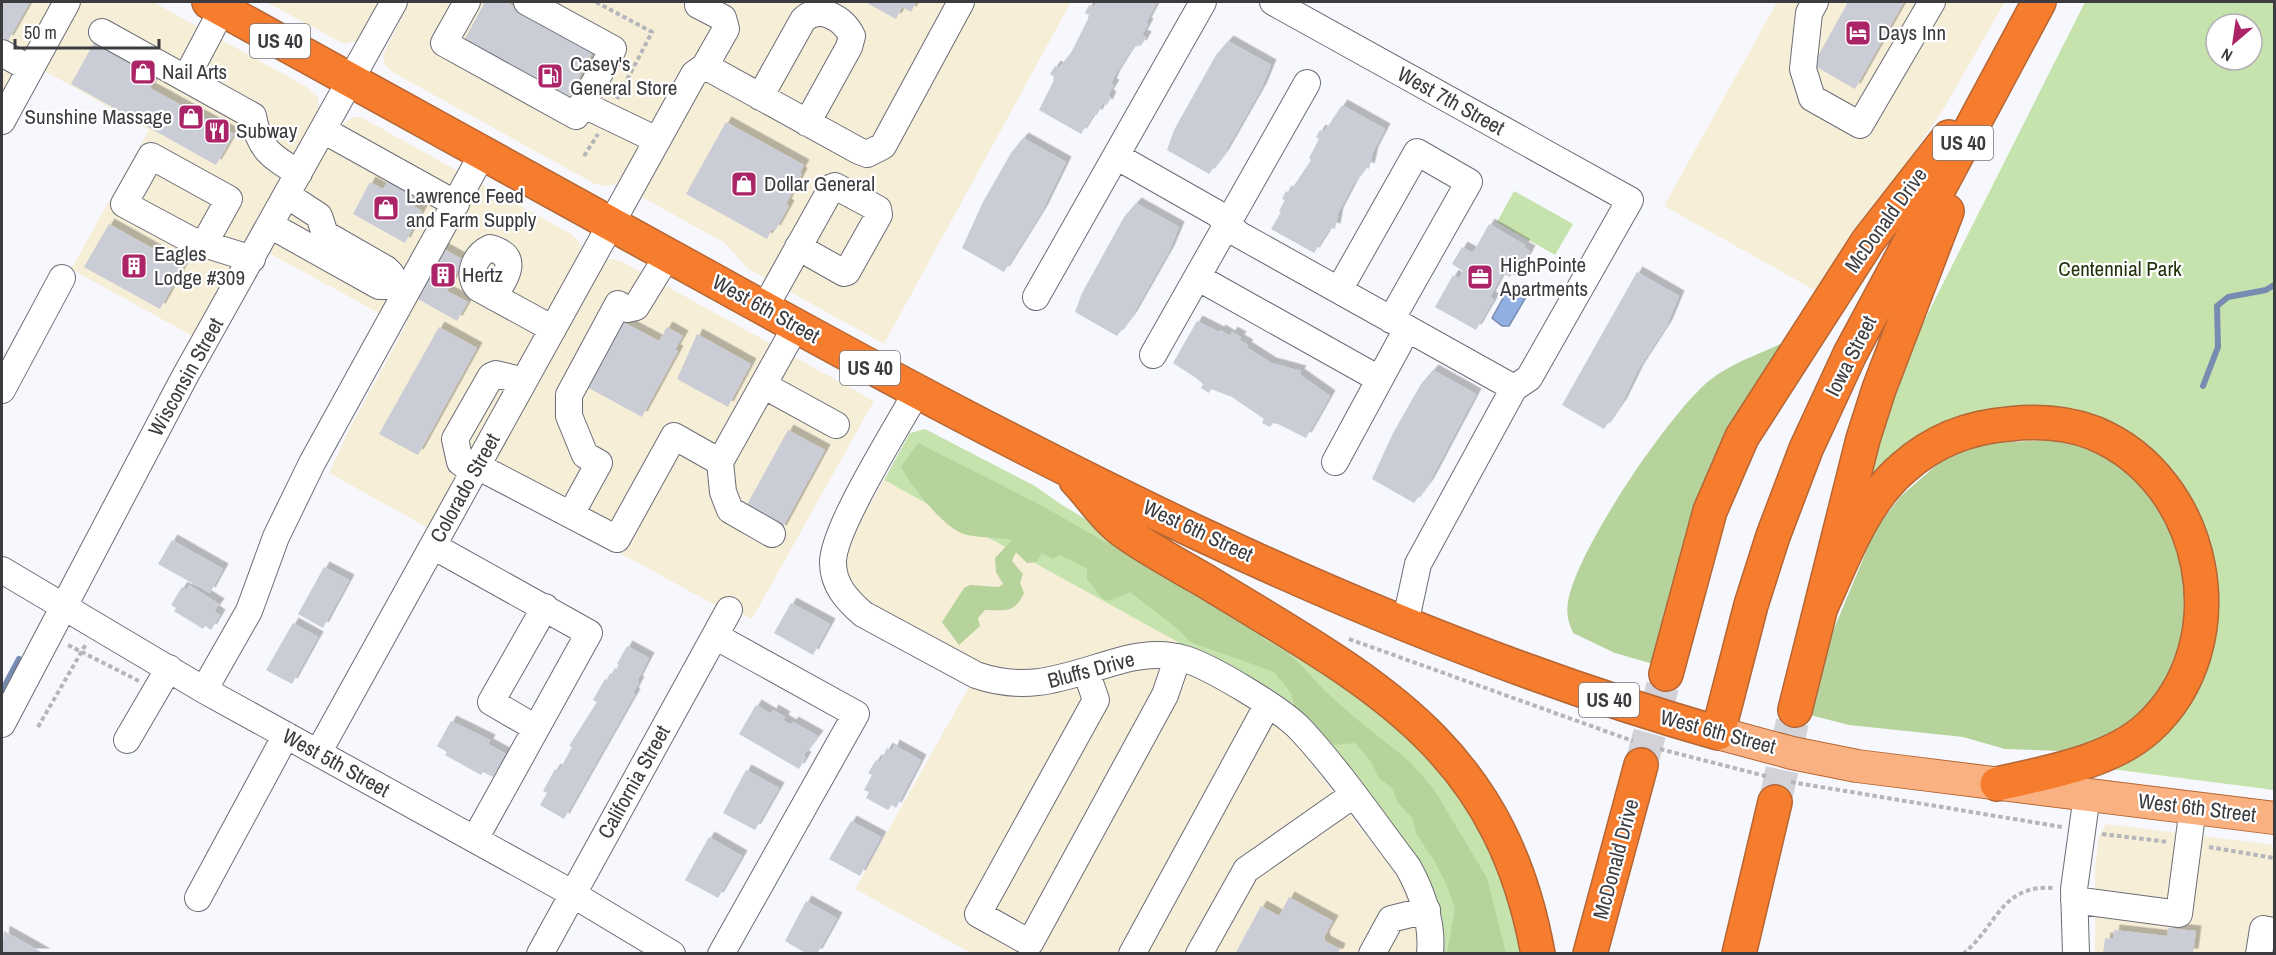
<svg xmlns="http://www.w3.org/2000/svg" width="2276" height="955" font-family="'Archivo Narrow',sans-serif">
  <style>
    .commercial { fill: #f7eed8 }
    .green { fill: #c7e3ad; fill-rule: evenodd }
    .forest { fill: #b6d39c }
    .water { fill: #92afe2; stroke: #788cb1; stroke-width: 1.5 }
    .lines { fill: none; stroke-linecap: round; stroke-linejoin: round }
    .stream { stroke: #788cb1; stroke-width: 6 }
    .building { fill: #caccd6; filter: url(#shadow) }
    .highway-tunnel { stroke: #d2d2d8; stroke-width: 33; stroke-dasharray: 33 16; stroke-linecap: butt }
    .minor-casing { stroke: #6b6d76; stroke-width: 28 }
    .major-casing { stroke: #b56634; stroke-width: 34 }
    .highway-casing { stroke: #b56634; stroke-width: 36 }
    .path { stroke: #b5b6bb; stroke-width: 4; stroke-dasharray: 4.5 3; stroke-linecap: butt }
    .minor { stroke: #fff; stroke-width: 26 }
    .major { stroke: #fab182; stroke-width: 32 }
    .highway { stroke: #f67d2e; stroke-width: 33 }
    .labels { text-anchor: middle; stroke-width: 4.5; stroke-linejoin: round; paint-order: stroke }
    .shield { fill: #fff; stroke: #767679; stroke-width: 1.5 }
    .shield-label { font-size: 20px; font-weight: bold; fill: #3c3c40 }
    .poi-label { font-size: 21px; fill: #3c3c40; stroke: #fff; text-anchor: start }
    .street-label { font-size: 21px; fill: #3c3c40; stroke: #fff }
    .park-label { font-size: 21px; fill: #20320a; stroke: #fff }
  </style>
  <defs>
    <filter id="shadow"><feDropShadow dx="5.5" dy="-5.5" stdDeviation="0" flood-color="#0004"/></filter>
  </defs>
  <rect width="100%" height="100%" fill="#f7f8fe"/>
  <path class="commercial" d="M2,2H54L2,101Z
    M81,2H153L307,87L318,97L319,112L196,338L71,269L149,130L43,70Z
    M266,2H382L359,40L344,44Z
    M409,2H1071L884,344L747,268L725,243L616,183L608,186L595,184L392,72L384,63L383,55Z
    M1777,2H2005L1943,110L1818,292L1664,206Z
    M353,117H361L467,176L388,318L267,252L339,127Z
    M476,181L573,235L581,245L580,252L430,529L329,473L351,426L407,323L406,315Z
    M613,259L623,262L874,401L752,619L725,604L722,609L483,478L595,277L607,260Z
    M884,480L1198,653L1079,663L1029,673L983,665L875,608L860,596L849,579L845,558L851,536Z
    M1150,667L1182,672L1201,680L1261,713L1288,733L1405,886L1410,897L1419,935L1418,954L971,953L855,889L970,685L999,694L1035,696L1052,694Z
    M2106,824L2274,845V953L2095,954V867L2099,836Z"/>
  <path class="green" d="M2085,2H2274V790L2103,768L2200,527L2050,413L1868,492L1866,473L1906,357ZM2216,24H2252V60H2216Z
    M1514,191L1573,224L1555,255L1497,222Z
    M925,429L1035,486L1062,505L1271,629L1424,747L1491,846L1525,953H1441L1442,937L1272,694L884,480L910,433Z"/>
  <path class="forest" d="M1787,341L1660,666L1615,653L1573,633C1568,622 1566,614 1568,602C1576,551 1669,413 1710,380C1731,363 1762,353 1787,341Z
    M2050,440L2081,447L2108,458L2130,474L2148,493L2180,545L2188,607L2179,659L2146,717L2105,739L2060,751L2005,749L1963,737L1849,725L1806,714L1823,655L1876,528L1901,496L1940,462L1964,451L1991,443Z
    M918,443L1037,503L1255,627L1266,641L1285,651L1301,665L1324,690L1354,717L1408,760L1433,788L1487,878L1506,953H1447L1455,908L1447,886L1434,860L1416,834L1413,819L1397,802L1393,789L1378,777L1372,763L1355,743L1333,745L1294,706L1291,693L1274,672L1190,642L1179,630L1130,592L1110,601L1103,599L1087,579V568L1059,555L1053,559L1042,553L1036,562L1027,563L1016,552L1012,561L1023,574L1020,583L1024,593C1014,614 1006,610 985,610L978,618L980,626L959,645L942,622L964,588L970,585L999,587L1003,584L996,572L995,558L1012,540C998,537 972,538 961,533C941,524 911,486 901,467Z"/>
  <path class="water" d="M1514,287L1526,297L1509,326H1502L1492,318L1503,298V289Z"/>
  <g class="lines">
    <path class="stream" d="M2203,386L2218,347L2217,306L2228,297L2266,290L2274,285
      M2,691L19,659"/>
  </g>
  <path class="building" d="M2,2H30L8,41L2,37Z
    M485,2H506L594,50L566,101L462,44Z
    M865,2H916L911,12L902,7L896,19Z
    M1097,2H1157L1146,23L1148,24L1142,35L1146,37L1141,46L1137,44L1132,52L1130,51L1115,75L1111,84L1114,85L1108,95L1111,97L1107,105L1103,103L1097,115L1094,114L1081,134L1039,110L1053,82L1054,77L1050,74L1055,66L1059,68L1072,51L1087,21L1089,15L1085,13L1089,5L1094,7Z
    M1848,2H1904L1855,89L1813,65Z
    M96,39L158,73L150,88L234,134L216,165L71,84Z
    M1228,41L1271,65L1261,89L1224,154L1209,174L1167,150L1174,130L1216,55Z
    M1342,105L1385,129L1373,152L1369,169L1366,167L1353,184L1338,213L1335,229L1332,228L1328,231L1314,253L1271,229L1281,212L1279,211L1285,200L1282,199L1286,191L1289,193L1311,160L1309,158L1319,139L1316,137L1320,130L1324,132Z
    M726,122L804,165L800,172L802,174L786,204L789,206L775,231L772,229L767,239L686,194Z
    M1023,138L1066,162L1042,211L1004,272L962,248L983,202L1011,153Z
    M390,178L416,193L410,204L422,211L405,243L353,214L370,182L383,189Z
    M1136,203L1179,227L1169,251L1132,316L1117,336L1075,312L1082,293L1124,217Z
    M109,224L184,266L160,309L84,267Z
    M1489,224L1525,245L1523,247L1530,251L1516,276L1512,274L1510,277L1503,273L1490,297L1494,299L1476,330L1435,307L1453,275L1459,279L1463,271L1452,264L1462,247L1473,253Z
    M442,248L464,260L447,291L468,302L457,321L418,299L440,259L437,258Z
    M1637,272L1679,296L1667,325L1638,370L1622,403L1604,429L1562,405Z
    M1197,321L1219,332L1220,330L1230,336L1232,332L1241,337L1239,340L1248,345L1246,347L1271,363L1301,371L1299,374L1330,396L1306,438L1278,424L1273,423L1270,427L1262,423L1264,419L1232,397L1211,389L1209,393L1201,388L1203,384L1196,378L1173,363Z
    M623,322L659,341L667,327L683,336L675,350L678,351L642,417L587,387Z
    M439,327L477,348L418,455L379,434Z
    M697,334L751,364L728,407L677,379Z
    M1433,370L1476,394L1429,483L1414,503L1372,479L1393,433L1421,384Z
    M788,430L825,450L781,531L744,510Z
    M172,540L223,569L210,593L158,564Z
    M324,567L349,580L323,628L298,614Z
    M189,585L219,604L214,611L220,615L211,630L205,626L203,629L174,611L176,608L171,605L182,587L187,590Z
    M791,603L830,624L813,655L774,633Z
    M293,623L318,637L292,684L266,670Z
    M627,646L649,658L637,681L639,682L633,693L635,694L564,819L540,805L547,793L543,791L555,769L559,771L572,747L569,746L597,702L593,700L605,679L608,680L615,668L618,670L620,666L617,664Z
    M756,705L771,714L773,710L785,717L783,720L791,725L793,722L818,736L803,756L806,757L799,769L739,734Z
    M451,721L490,740L488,744L506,754L493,777L483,772L481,775L445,755L447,752L437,746Z
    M894,745L921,760L896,808L892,805L888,810L866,798L869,792L864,790L872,775L868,773L876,760L880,762L887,748L892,751Z
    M746,770L779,788L755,830L723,813Z
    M851,821L881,837L860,876L829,859Z
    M709,837L742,856L718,898L685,880Z
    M1289,897L1333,921L1324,937L1325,941L1340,949L1338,954H1235L1261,906L1279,916Z
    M806,901L837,918L817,954H807L785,941Z
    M2168,928L2196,931L2193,954H2103L2105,938L2113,939L2114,930L2167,936Z
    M4,931L45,954H2Z"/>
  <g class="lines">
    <path class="highway-tunnel" d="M1641,765L1666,674
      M1775,802L1795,710"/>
    <defs>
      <path id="minor" d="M467,2L444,43L576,116L613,49L527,2
        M1273,2L1630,200L1529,378L1514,388L1418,564L1405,624
        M1815,2L1809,13L1803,69L1812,98L1860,125L1932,2
        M102,32L253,116C259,149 271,157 299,173
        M2,53L30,69
        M705,66L859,151L867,154L883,146L961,2
        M186,78L226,2
        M760,97L803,20C819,4 843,18 852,36L849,47L807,123
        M582,104L657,140
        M2,121L67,2
        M323,130L456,204
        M1116,156L1218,214L1238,234L1514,388
        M270,225L379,286H386L391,281V274L386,269L325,234L319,216L287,195
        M204,244L229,199L151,156L124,204L191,240L252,259
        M1197,277L1379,379
        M1339,290L1417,152L1469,182L1391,320
        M494,297C505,277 522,257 490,248C475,255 466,275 478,288L553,329
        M1036,297L1203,2
        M764,309L832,187L835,186L878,209L879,215L847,272L844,273L798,247
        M1153,355L1307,83
        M763,385L836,425
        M2,390L62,278
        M916,393C897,428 832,530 833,563C833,585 847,600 863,614L976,675C1034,695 1072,673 1126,659C1146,654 1166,653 1185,659C1211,667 1283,710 1301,730C1340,772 1373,821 1408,867C1423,894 1433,922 1430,954
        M1335,462L1407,329
        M477,466L617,539L674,436L720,462
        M473,472L460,462L455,439L491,376L496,374L524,381
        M571,514L599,463L585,455L569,416V395L618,304L627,309L636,307L668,255
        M772,534L730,510L723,492L720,462L796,326
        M433,546L589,633L475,839
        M2,570L204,690L559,886L672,954
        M715,636L856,714L721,954
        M1086,671L1096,700L978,914L1030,943L1165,695L1178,657
        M204,690L249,611L276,537L312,463L483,153
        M2,724L184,378L394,2
        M536,728L491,702L545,607
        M127,740L169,668
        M318,753L694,74L705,66L726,29L723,18L698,5L700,2
        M198,898L286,735
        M2074,900L2179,914L2193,807
        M2076,953L2074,889L2087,795
        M540,954L729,610
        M1132,954L1268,704
        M1199,954L1246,870L1353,795
        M1372,954L1391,919L1427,910
        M2259,954L2263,929L2274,931"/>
      <path id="major" d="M1718,733L1792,753L1857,766L2274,818"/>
      <path id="highway" d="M209,2C376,94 544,187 711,279C1032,457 1364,632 1718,733L1751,605L1773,536L1806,449L1850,354L2039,2
        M1076,480C1092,497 1107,520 1126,533C1150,550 1178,565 1204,580C1370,682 1500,743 1538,954
        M1821,607C1843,560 1862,503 1903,468C1933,441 1970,427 2009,424C2037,421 2068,423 2094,433C2208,480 2240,644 2148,728C2111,762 2045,773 1997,784
        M1666,674L1710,511L1742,437L1868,241L1949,137
        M1795,710L1863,439L1879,389L1947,211
        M1590,954L1641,765
        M1739,954L1775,802"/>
    </defs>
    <use href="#minor" class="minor-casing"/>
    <use href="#major" class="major-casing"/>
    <use href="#highway" class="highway-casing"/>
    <path class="path" d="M596,2L652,32L617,99
      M584,156L598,134
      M1349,639L1633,741
      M68,645L139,681
      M38,727L86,644
      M1660,749L1769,777
      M1791,782L2062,827
      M2102,834L2169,842
      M2209,847L2274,858
      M1963,954C1997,927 2000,884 2054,888"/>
    <use href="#minor" class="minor"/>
    <use href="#major" class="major"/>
    <use href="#highway" class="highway"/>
  </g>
  <defs>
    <symbol id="hotel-square" viewBox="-11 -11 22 22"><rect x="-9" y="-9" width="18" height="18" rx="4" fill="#ac2468" stroke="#fff"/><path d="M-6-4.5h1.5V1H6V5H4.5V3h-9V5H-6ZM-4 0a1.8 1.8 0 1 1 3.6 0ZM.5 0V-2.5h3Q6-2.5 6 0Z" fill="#fff"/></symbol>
    <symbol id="shop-square" viewBox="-11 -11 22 22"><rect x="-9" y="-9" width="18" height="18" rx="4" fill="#ac2468" stroke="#fff"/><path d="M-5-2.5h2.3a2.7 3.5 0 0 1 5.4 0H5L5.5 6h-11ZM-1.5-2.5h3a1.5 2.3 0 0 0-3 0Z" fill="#fff"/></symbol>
    <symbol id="fuel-square" viewBox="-11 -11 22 22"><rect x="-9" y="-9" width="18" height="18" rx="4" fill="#ac2468" stroke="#fff"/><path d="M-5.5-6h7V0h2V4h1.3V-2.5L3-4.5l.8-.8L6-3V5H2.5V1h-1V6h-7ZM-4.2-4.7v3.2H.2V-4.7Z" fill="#fff"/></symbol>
    <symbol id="restaurant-square" viewBox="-11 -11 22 22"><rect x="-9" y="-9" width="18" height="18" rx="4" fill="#ac2468" stroke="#fff"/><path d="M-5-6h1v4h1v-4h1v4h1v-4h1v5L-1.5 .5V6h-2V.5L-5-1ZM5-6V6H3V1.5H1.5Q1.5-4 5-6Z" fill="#fff"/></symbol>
    <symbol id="building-square" viewBox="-11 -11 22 22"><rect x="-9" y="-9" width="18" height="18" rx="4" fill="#ac2468" stroke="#fff"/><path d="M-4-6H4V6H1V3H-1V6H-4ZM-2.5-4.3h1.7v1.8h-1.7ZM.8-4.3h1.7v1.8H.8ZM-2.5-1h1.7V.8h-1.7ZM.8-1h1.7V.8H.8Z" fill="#fff"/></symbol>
    <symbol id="office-square" viewBox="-11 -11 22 22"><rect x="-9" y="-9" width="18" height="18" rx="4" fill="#ac2468" stroke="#fff"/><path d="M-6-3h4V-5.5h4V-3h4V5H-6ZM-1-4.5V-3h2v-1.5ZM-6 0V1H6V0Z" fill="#fff"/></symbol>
  </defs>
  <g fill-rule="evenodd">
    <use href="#hotel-square" x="1843" y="18" width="30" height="30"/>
    <use href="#shop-square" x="128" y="57" width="30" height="30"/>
    <use href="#fuel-square" x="535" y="61" width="30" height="30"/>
    <use href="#shop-square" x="176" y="102" width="30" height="30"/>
    <use href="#restaurant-square" x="202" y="116" width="30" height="30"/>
    <use href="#shop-square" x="729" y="169" width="30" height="30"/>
    <use href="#shop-square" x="371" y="193" width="30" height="30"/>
    <use href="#building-square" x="119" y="251" width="30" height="30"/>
    <use href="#building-square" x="428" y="260" width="30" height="30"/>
    <use href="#office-square" x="1465" y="262" width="30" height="30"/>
  </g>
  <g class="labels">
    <g class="shield">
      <rect x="250" y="24" width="60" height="34" rx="4.5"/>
      <rect x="1933" y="126" width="60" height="34" rx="4.5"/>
      <rect x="840" y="351" width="60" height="34" rx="4.5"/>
      <rect x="1579" y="683" width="60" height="34" rx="4.5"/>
    </g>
    <g class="shield-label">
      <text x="280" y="48">US 40</text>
      <text x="1963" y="150">US 40</text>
      <text x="870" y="375">US 40</text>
      <text x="1609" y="707">US 40</text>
    </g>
    <g class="poi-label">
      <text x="1878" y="40">Days Inn</text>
      <text x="570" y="71">Casey's<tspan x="570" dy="24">General Store</tspan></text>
      <text x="162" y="79">Nail Arts</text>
      <text x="172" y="124" text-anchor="end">Sunshine Massage</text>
      <text x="236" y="138">Subway</text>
      <text x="764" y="191">Dollar General</text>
      <text x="406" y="203">Lawrence Feed<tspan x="406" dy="24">and Farm Supply</tspan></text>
      <text x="154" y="261">Eagles<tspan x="154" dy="24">Lodge #309</tspan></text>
      <text x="1500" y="272">HighPointe<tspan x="1500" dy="24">Apartments</tspan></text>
      <text x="462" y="282">Hertz</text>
    </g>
    <g class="street-label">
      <text transform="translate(1451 101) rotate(29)" y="7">West 7th Street</text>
      <text transform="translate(1886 220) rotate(-54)" y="7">McDonald Drive</text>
      <text transform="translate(766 309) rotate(29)" y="7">West 6th Street</text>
      <text transform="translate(1851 356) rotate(-63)" y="7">Iowa Street</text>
      <text transform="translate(186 377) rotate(-61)" y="7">Wisconsin Street</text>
      <text transform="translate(465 488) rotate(-61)" y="7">Colorado Street</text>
      <text transform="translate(1198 531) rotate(25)" y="7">West 6th Street</text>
      <text transform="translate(1091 670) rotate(-15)" y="7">Bluffs Drive</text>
      <text transform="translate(1718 732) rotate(15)" y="7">West 6th Street</text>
      <text transform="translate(336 763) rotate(29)" y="7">West 5th Street</text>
      <text transform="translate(634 782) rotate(-61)" y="7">California Street</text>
      <text transform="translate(2197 808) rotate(7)" y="7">West 6th Street</text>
      <text transform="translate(1616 859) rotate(-75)" y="7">McDonald Drive</text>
    </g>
    <g class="park-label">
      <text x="2120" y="276">Centennial Park</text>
    </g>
  </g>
  <rect width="2276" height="955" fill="none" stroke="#3c3c40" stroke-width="6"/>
  <g transform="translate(2234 42) rotate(209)"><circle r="28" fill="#ffffff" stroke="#b1b1b3" stroke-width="1.5"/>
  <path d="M0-4.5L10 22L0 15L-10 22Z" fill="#ac2468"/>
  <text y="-9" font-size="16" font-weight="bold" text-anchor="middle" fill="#3c3c40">N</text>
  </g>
  <path d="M15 39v9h144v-9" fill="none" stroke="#3c3c40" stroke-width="3"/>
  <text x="24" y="39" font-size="18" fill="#3c3c40" stroke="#ffffff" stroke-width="4.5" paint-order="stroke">50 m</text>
</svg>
